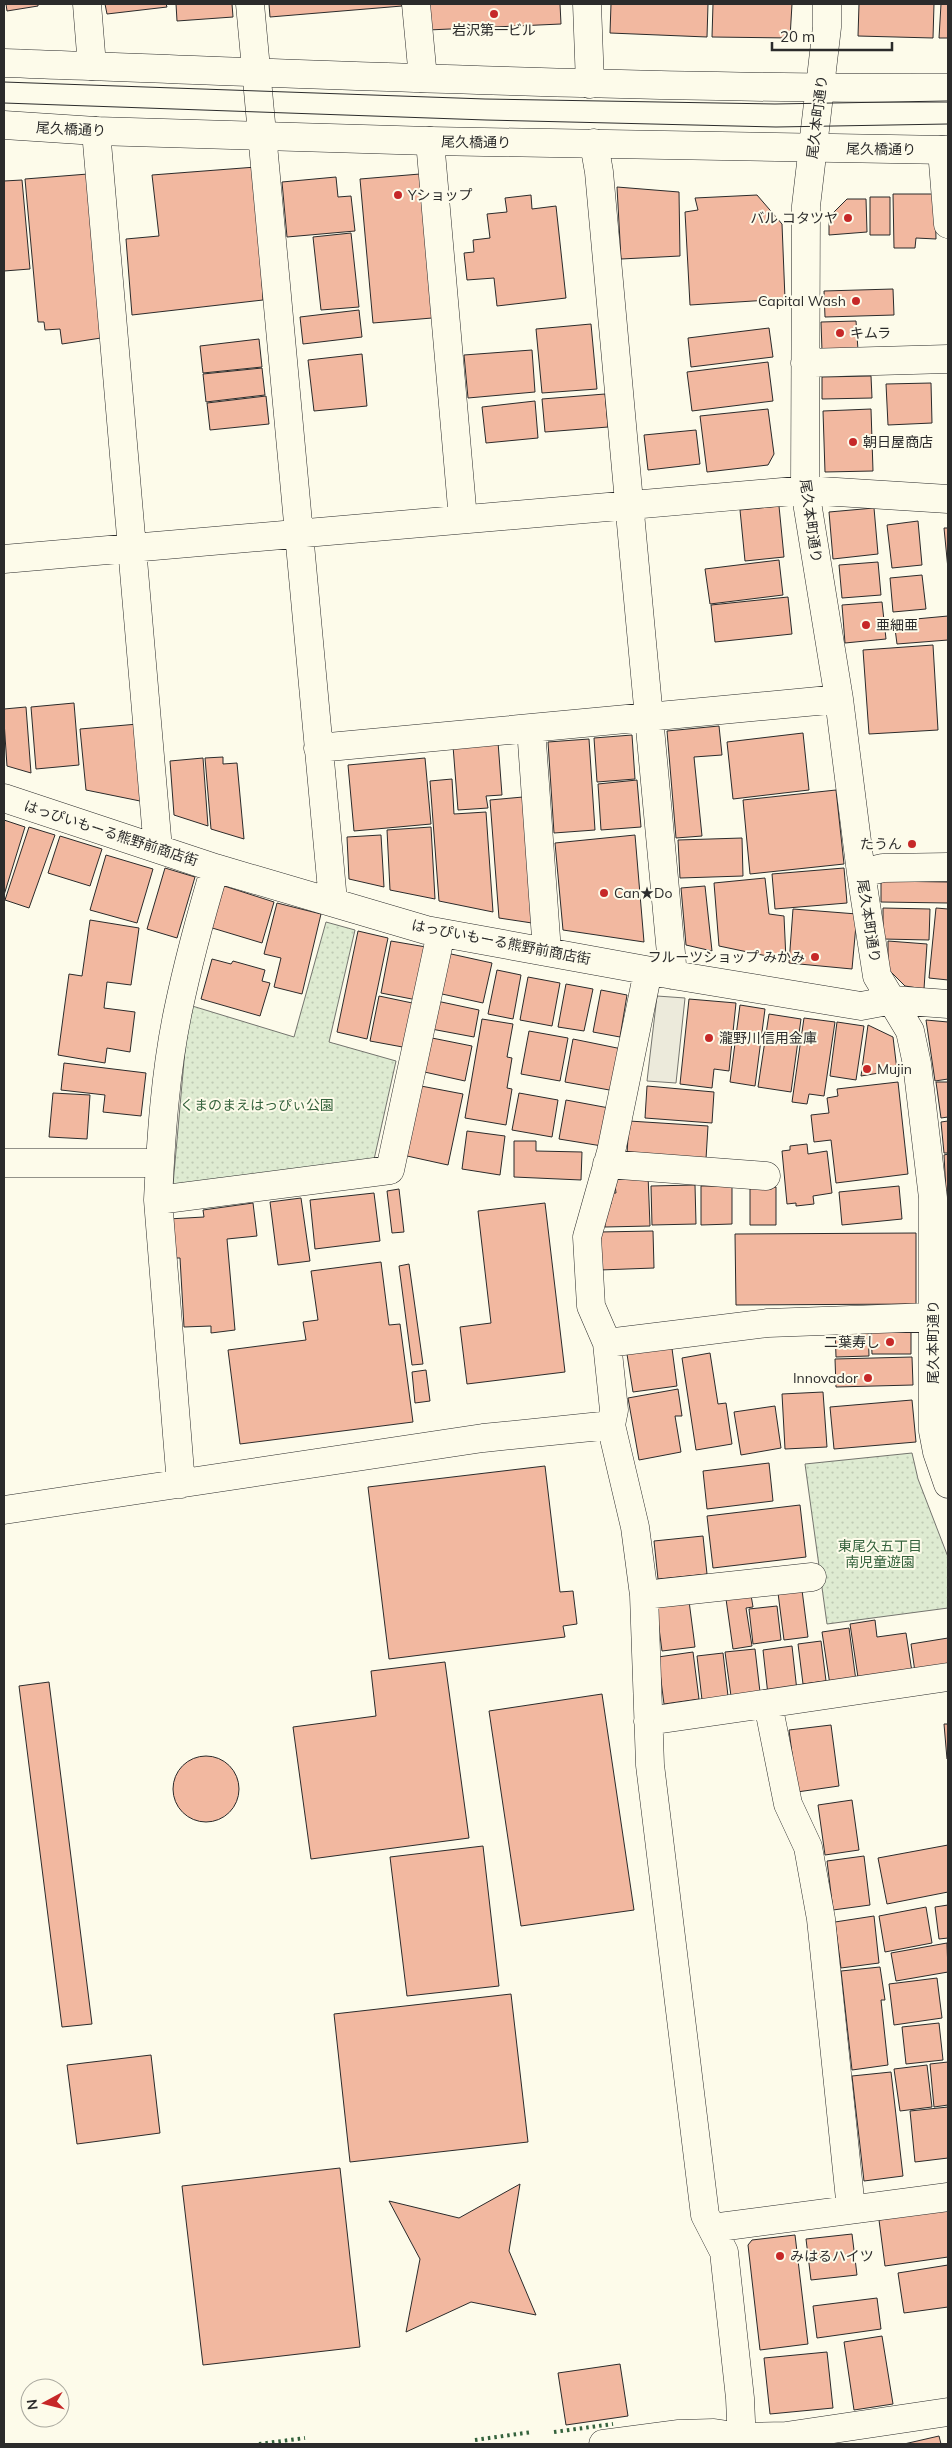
<svg xmlns="http://www.w3.org/2000/svg" width="952" height="2448" font-family="Mulish,'Noto Sans JP',sans-serif">
  <style>
    .park { fill: url(#park-dots); stroke: #74746e }
    .parking { fill: #eceadb; stroke: #74746e }
    .building { fill: #f2b8a0; stroke: #2b2b2b }
    .lines { fill: none; stroke-linecap: round; stroke-linejoin: round }
    .minor-casing { stroke: #2b2b2b; stroke-width: 29 }
    .major-casing { stroke: #2b2b2b; stroke-width: 29 }
    .minor { stroke: #fdfbea; stroke-width: 28 }
    .major { stroke: #fdfbea; stroke-width: 28 }
    .tram { stroke: #2b2b2b; stroke-width: 1 }
    .hedge { stroke: #34623c; stroke-width: 4; stroke-dasharray: 2.5 4; stroke-linecap: butt }
    .poi-dot { fill: #c62828; stroke: #fdfbea; stroke-width: 2 }
    .labels { text-anchor: middle; stroke-width: 4; stroke-linejoin: round; paint-order: stroke }
    .poi-label { font-size: 14px; fill: #2b2b2b; stroke: #fdfbea; text-anchor: start }
    .street-label { font-size: 14px; fill: #2b2b2b; stroke: #fdfbea }
    .park-label { font-size: 14px; fill: #34623c; stroke: #fdfbea }
  </style>
  <defs>
    <pattern id="park-dots" width="8" height="8" patternUnits="userSpaceOnUse" patternTransform="scale(1.25)"><rect width="8" height="8" fill="#deebd1"/><path d="M2 2h.1M6 6h.1" fill="none" stroke="#bfcab4" stroke-width="1.8" stroke-linecap="round"/></pattern>
  </defs>
  <rect width="100%" height="100%" fill="#fdfbea"/>
  <path class="park" d="M326,922L355,930L329,1042L396,1061L373,1164L172,1196L189,1005L294,1037Z
    M912,1453L918,1479L948,1557V1608L827,1624L805,1464Z"/>
  <path class="parking" d="M657,996L685,998L676,1083L647,1081Z"/>
  <path class="building" d="M6,4H38V6L7,11Z
    M105,4H166L167,7L107,14Z
    M176,4H232L233,17L177,21Z
    M269,4H402V6L270,17Z
    M427,4H560L561,24L428,30Z
    M611,4H708L707,37L610,33Z
    M713,4H792L790,38L712,37Z
    M859,4H934L933,38L858,36Z
    M941,4H948V38H939Z
    M256,167L263,300L132,315L126,239L159,236L152,175Z
    M88,174L101,338L62,344L60,329L45,330L44,322H38L25,179Z
    M420,174L432,318L373,323L360,179Z
    M336,177L338,197L351,196L355,231L287,237L282,182Z
    M22,180L30,269L4,271V181Z
    M617,187L679,192L680,256L621,259Z
    M893,194H935L936,239L916,238L915,248H894Z
    M531,195L532,209L556,206L566,298L497,306L494,278L467,280L464,253L474,252L473,240L490,238L487,214L507,212L505,198Z
    M757,195L782,224L785,299L690,305L685,212L698,210L695,198Z
    M870,197H890V235H870Z
    M847,199H866L867,232L829,235V217Z
    M351,233L359,307L321,310L313,237Z
    M893,289L894,315L825,317L824,291Z
    M359,310L362,337L303,344L300,317Z
    M856,321L858,350L822,351L821,322Z
    M591,324L597,389L542,393L536,329Z
    M769,328L773,357L691,367L688,338Z
    M259,339L262,367L203,373L200,346Z
    M532,350L535,392L468,398L464,355Z
    M362,354L367,406L314,411L308,360Z
    M768,362L773,401L692,411L687,372Z
    M262,368L265,395L206,402L203,374Z
    M871,376L872,398L822,399V377Z
    M931,383L932,423L888,425L886,384Z
    M605,394L608,427L545,432L542,399Z
    M266,396L269,424L210,430L207,403Z
    M535,401L538,438L486,443L482,407Z
    M768,409L774,454L768,465L707,472L700,416Z
    M871,409L873,471L825,472L823,411Z
    M696,430L700,464L648,470L644,435Z
    M779,506L784,557L745,561L740,510Z
    M874,508L878,554L833,559L829,512Z
    M918,521L922,565L892,568L887,525Z
    M944,528H948V569Z
    M779,560L783,595L710,604L705,569Z
    M878,562L881,595L842,598L839,565Z
    M922,575L926,609L893,612L890,578Z
    M788,597L792,634L715,642L711,605Z
    M882,602L886,639L845,643L842,605Z
    M948,616V640L897,644L894,621Z
    M933,645L938,730L869,734L863,650Z
    M74,703L79,765L36,769L31,707Z
    M26,707L31,773L7,766L4,721V709Z
    M138,724L145,802L86,790L80,729Z
    M719,726L722,755L694,757L702,836L676,838L667,731Z
    M803,733L809,790L733,799L727,742Z
    M632,735L635,779L597,782L594,738Z
    M589,739L595,830L554,833L548,742Z
    M498,742L502,795L486,796L488,808L458,810L453,746Z
    M223,757V764L237,763L244,839L211,829L205,758Z
    M203,758L208,826L174,815L170,761Z
    M425,758L431,824L354,831L348,765Z
    M452,779L454,814L486,812L493,912L439,901L430,781Z
    M637,780L641,827L601,830L598,784Z
    M836,790L844,864L750,874L743,800Z
    M523,797L532,923L499,918L490,800Z
    M4,820L25,827L4,895Z
    M29,827L55,835L29,908L5,900Z
    M431,827L435,899L390,890L387,830Z
    M381,835L384,887L349,879L347,837Z
    M635,835L644,942L563,930L555,843Z
    M60,836L102,849L90,886L48,873Z
    M742,838L743,876L680,878L678,840Z
    M106,855L153,869L137,923L90,910Z
    M165,868L195,877L177,938L147,929Z
    M844,868L847,903L775,909L772,874Z
    M765,878L769,914L784,916L786,960L719,946L714,883Z
    M881,881L948,882V903L881,902Z
    M221,885L274,902L262,943L209,927Z
    M705,886L712,951L686,945L681,888Z
    M277,903L321,914L302,994L274,987L281,958L264,954Z
    M883,908L930,909L929,940L883,939Z
    M936,908L948,909V980L929,978Z
    M793,909L857,914L852,969L789,963Z
    M90,920L139,928L131,985L107,982L104,1008L135,1012L130,1052L107,1048L105,1063L58,1055L69,974L82,976Z
    M358,931L388,938L367,1039L337,1032Z
    M391,941L426,947L417,1000L381,993Z
    M888,941L927,944L924,989L905,986L888,969Z
    M442,952L492,963L483,1003L433,992Z
    M212,959L231,964L233,961L265,970L262,981L270,983L260,1016L201,999Z
    M497,970L521,975L513,1019L488,1014Z
    M528,977L560,983L552,1026L520,1020Z
    M566,984L593,989L584,1031L558,1027Z
    M601,990L627,995L620,1037L593,1032Z
    M379,996L417,1004L408,1048L370,1041Z
    M689,999L736,1003L729,1071L714,1069L712,1088L680,1084Z
    M432,1000L479,1010L474,1037L426,1028Z
    M740,1005L765,1009L755,1086L730,1082Z
    M769,1014L801,1019L791,1092L758,1087Z
    M804,1018L835,1022L824,1096L809,1094L807,1104L792,1102Z
    M482,1019L513,1024L507,1057L512,1058L507,1088L512,1089L506,1125L465,1118Z
    M926,1020L948,1022V1079L935,1081Z
    M837,1022L864,1026L856,1080L830,1076Z
    M868,1025L893,1037L897,1070L861,1076Z
    M529,1031L568,1038L560,1081L521,1074Z
    M427,1037L472,1046L465,1081L420,1071Z
    M573,1039L622,1049L615,1091L565,1082Z
    M64,1063L146,1073L141,1116L103,1112L105,1095L61,1090Z
    M898,1082L908,1174L836,1183L831,1140L814,1142L811,1115L829,1113L827,1098L838,1096L837,1089Z
    M936,1082H948V1117L941,1118Z
    M421,1086L463,1094L448,1165L407,1156Z
    M647,1086L714,1092L712,1123L645,1118Z
    M53,1093L90,1095L87,1139L49,1137Z
    M519,1093L558,1100L552,1137L512,1130Z
    M566,1100L609,1108L602,1146L559,1139Z
    M629,1121L708,1126L706,1159L627,1154Z
    M948,1121V1153H944L941,1122Z
    M467,1131L505,1136L500,1175L462,1169Z
    M514,1141H536V1151L582,1152L581,1180L514,1177Z
    M807,1144L808,1154L827,1151L832,1193L813,1196L814,1204L796,1206V1203L787,1204L782,1151L790,1150V1146Z
    M948,1154V1191H946L944,1155Z
    M648,1175L650,1226L605,1227L604,1204H611L610,1193H616L614,1177Z
    M695,1185L696,1224L652,1225L651,1186Z
    M701,1186H732V1224L701,1225Z
    M899,1186L902,1219L842,1225L839,1192Z
    M750,1187H776V1225H750Z
    M399,1189L404,1232L392,1233L387,1191Z
    M374,1193L380,1241L315,1249L310,1200Z
    M301,1198L310,1261L278,1265L270,1202Z
    M253,1203L257,1236L227,1239L235,1330L211,1333V1326L184,1327L180,1258H171L168,1219L204,1217L203,1210Z
    M545,1203L565,1372L467,1384L460,1327L491,1323L478,1211Z
    M653,1231L654,1268L600,1270L599,1232Z
    M916,1233V1304L736,1305L735,1234Z
    M381,1262L389,1325L400,1324L413,1422L240,1444L228,1350L306,1340L303,1322L318,1320L311,1271Z
    M409,1264L423,1364L412,1365L399,1266Z
    M868,1326L869,1356L836,1357L835,1328Z
    M911,1329V1354H872L871,1330Z
    M671,1341L677,1386L633,1392L626,1348Z
    M710,1353L718,1404L726,1403L732,1444L696,1450L682,1358Z
    M912,1357L913,1385L836,1387L835,1359Z
    M426,1370L430,1401L415,1403L412,1372Z
    M678,1389L682,1416H675L681,1452L639,1460L628,1398Z
    M823,1392L827,1447L785,1449L782,1394Z
    M912,1400L916,1442L834,1449L830,1407Z
    M775,1406L781,1448L741,1455L734,1412Z
    M769,1463L773,1501L707,1509L703,1471Z
    M545,1466L560,1592L573,1591L577,1624L563,1626L565,1637L389,1659L368,1487Z
    M800,1505L806,1557L713,1568L707,1516Z
    M703,1536L707,1574L658,1579L654,1541Z
    M802,1590L808,1637L784,1640L778,1593Z
    M751,1595L753,1607L746,1608L752,1646L733,1649L726,1599Z
    M689,1601L695,1647L662,1651L656,1605Z
    M777,1606L781,1640L753,1644L749,1609Z
    M875,1620L877,1637L906,1633L912,1672L859,1684L850,1624Z
    M849,1628L856,1681L830,1685L822,1632Z
    M948,1638V1667L915,1672L911,1644Z
    M821,1641L826,1681L803,1684L798,1644Z
    M792,1646L797,1691L768,1695L763,1650Z
    M755,1649L760,1692L731,1696L725,1652Z
    M693,1652L699,1699L664,1704L658,1657Z
    M723,1653L728,1696L702,1700L697,1656Z
    M445,1662L469,1838L311,1859L293,1727L376,1716L371,1671Z
    M49,1682L92,2024L62,2027L19,1686Z
    M602,1694L634,1910L521,1926L489,1711Z
    M944,1724H948V1759H947Z
    M831,1725L839,1786L797,1792L789,1730Z
    M173 1789a33 33 0 1 1 66 0a33 33 0 1 1-66 0Z
    M852,1800L859,1850L825,1855L818,1805Z
    M948,1845V1892L887,1904L878,1858Z
    M483,1846L499,1986L407,1996L390,1857Z
    M864,1856L870,1905L833,1910L827,1861Z
    M948,1905V1938L939,1939L935,1907Z
    M926,1907L932,1943L885,1952L879,1916Z
    M874,1916L879,1963L841,1968L835,1922Z
    M947,1943L948,1972L896,1981L891,1953Z
    M880,1967L885,2000H881L888,2065L852,2070L841,1971Z
    M937,1978L942,2018L894,2025L889,1984Z
    M511,1994L528,2142L350,2162L334,2014Z
    M939,2023L943,2060L906,2064L902,2027Z
    M151,2055L160,2133L77,2144L67,2065Z
    M948,2062V2105L934,2107L930,2064Z
    M927,2065L932,2107L900,2111L894,2069Z
    M891,2072L903,2176L864,2181L852,2076Z
    M948,2107V2158L915,2162L910,2111Z
    M340,2168L360,2347L203,2365L182,2186Z
    M520,2184L509,2251L536,2315L471,2302L406,2332L420,2259L389,2201L459,2218Z
    M948,2209V2257L885,2266L879,2220Z
    M852,2234L857,2275L811,2280L806,2239Z
    M795,2235L808,2344L760,2350L748,2245L752,2240Z
    M948,2265V2307L904,2313L898,2273Z
    M877,2298L881,2329L817,2338L813,2306Z
    M882,2336L893,2404L854,2410L844,2342Z
    M827,2352L833,2408L770,2414L764,2358Z
    M620,2364L628,2416L566,2425L558,2373Z
    M939,2436L941,2444H904Z"/>
  <g class="lines">
    <defs>
      <path id="minor" d="M87,4L92,66
        M250,4L333,901
        M416,4L423,78
        M587,4L590,84
        M827,4V27L806,206L805,490L839,699L861,873L877,976L910,1031L917,1064L933,1198V1431L937,1452L948,1484
        M96,131L158,849
        M430,141L463,519
        M594,143L599,172C622,440 649,707 673,975
        M942,150L948,224
        M805,363L948,359
        M4,559L805,490L948,499
        M531,728L547,952
        M318,748L839,699
        M4,798L215,868L426,930L673,975L861,1006L893,1000L948,1004
        M861,873L883,868L948,867
        M4,1163H160
        M607,1164L766,1176
        M158,1200L390,1170L441,933
        M607,1343L768,1323L933,1317
        M611,1425L614,1410L607,1343L591,1306L587,1237L611,1152L648,971
        M181,1484L158,1200C161,1138 165,1073 178,1011C188,963 201,915 215,868
        M4,1510L483,1438L611,1425L635,1527L644,1595L650,1765L705,2215L724,2252L740,2398L742,2444
        M644,1595L812,1577
        M768,1704L788,1804L808,1847L821,1919L851,2209
        M648,1721L948,1677
        M712,2228L948,2197
        M603,2444L679,2434L714,2433L741,2437L786,2436L948,2412"/>
      <path id="major" d="M4,63C319,74 633,89 948,88
        M4,125L96,131L430,141L948,150"/>
    </defs>
    <use href="#minor" class="minor-casing"/>
    <use href="#major" class="major-casing"/>
    <use href="#minor" class="minor"/>
    <use href="#major" class="major"/>
    <path class="tram" d="M4,82L485,99L775,104L948,101
      M4,103L486,120L776,127L948,124"/>
    <path class="hedge" d="M554,2432L613,2424
      M475,2440L532,2432
      M259,2444L305,2438"/>
  </g>
  <g class="poi-dot">
    <circle cx="494" cy="14" r="5"/>
    <circle cx="398" cy="195" r="5"/>
    <circle cx="848" cy="218" r="5"/>
    <circle cx="856" cy="301" r="5"/>
    <circle cx="840" cy="333" r="5"/>
    <circle cx="853" cy="442" r="5"/>
    <circle cx="866" cy="625" r="5"/>
    <circle cx="912" cy="844" r="5"/>
    <circle cx="604" cy="893" r="5"/>
    <circle cx="815" cy="957" r="5"/>
    <circle cx="709" cy="1038" r="5"/>
    <circle cx="867" cy="1069" r="5"/>
    <circle cx="890" cy="1342" r="5"/>
    <circle cx="868" cy="1378" r="5"/>
    <circle cx="780" cy="2256" r="5"/>
  </g>
  <g class="labels">
    <g class="poi-label">
      <text x="494" y="35" text-anchor="middle">岩沢第一ビル</text>
      <text x="408" y="200">Yショップ</text>
      <text x="838" y="223" text-anchor="end">バル コタツヤ</text>
      <text x="846" y="306" text-anchor="end">Capital Wash</text>
      <text x="850" y="338">キムラ</text>
      <text x="863" y="447">朝日屋商店</text>
      <text x="876" y="630">亜細亜</text>
      <text x="902" y="849" text-anchor="end">たうん</text>
      <text x="614" y="898">Can★Do</text>
      <text x="805" y="962" text-anchor="end">フルーツショップ みかみ</text>
      <text x="719" y="1043">瀧野川信用金庫</text>
      <text x="877" y="1074">Mujin</text>
      <text x="880" y="1347" text-anchor="end">二葉寿し</text>
      <text x="858" y="1383" text-anchor="end">Innovador</text>
      <text x="790" y="2261">みはるハイツ</text>
    </g>
    <g class="street-label">
      <text transform="translate(817 117) rotate(-83)" y="5">尾久本町通り</text>
      <text transform="translate(71 129) rotate(3)" y="5">尾久橋通り</text>
      <text transform="translate(476 142) rotate(1)" y="5">尾久橋通り</text>
      <text transform="translate(881 149) rotate(1)" y="5">尾久橋通り</text>
      <text transform="translate(811 521) rotate(82)" y="5">尾久本町通り</text>
      <text transform="translate(111 833) rotate(18)" y="5">はっぴいもーる熊野前商店街</text>
      <text transform="translate(869 921) rotate(81)" y="5">尾久本町通り</text>
      <text transform="translate(501 942) rotate(11)" y="5">はっぴいもーる熊野前商店街</text>
      <text transform="translate(933 1342) rotate(-90)" y="5">尾久本町通り</text>
    </g>
    <g class="park-label">
      <text x="257" y="1110">くまのまえはっぴぃ公園</text>
      <text x="880" y="1551">東尾久五丁目<tspan x="880" dy="16">南児童遊園</tspan></text>
    </g>
  </g>
  <rect width="952" height="2448" fill="none" stroke="#2b2b2b" stroke-width="10"/>
  <g transform="translate(45 2403) rotate(263)"><circle r="24" fill="#fdfbea" stroke="#a9a89e"/>
  <path d="M0-4L9 19L0 12L-9 19Z" fill="#c62828"/>
  <text y="-8" font-size="14" font-weight="bold" text-anchor="middle" fill="#2b2b2b">N</text>
  </g>
  <path d="M772 42v8h120v-8" fill="none" stroke="#2b2b2b" stroke-width="2.5"/>
  <text x="780" y="42" font-size="15" fill="#2b2b2b" stroke="#fdfbea" stroke-width="4" paint-order="stroke">20 m</text>
</svg>
